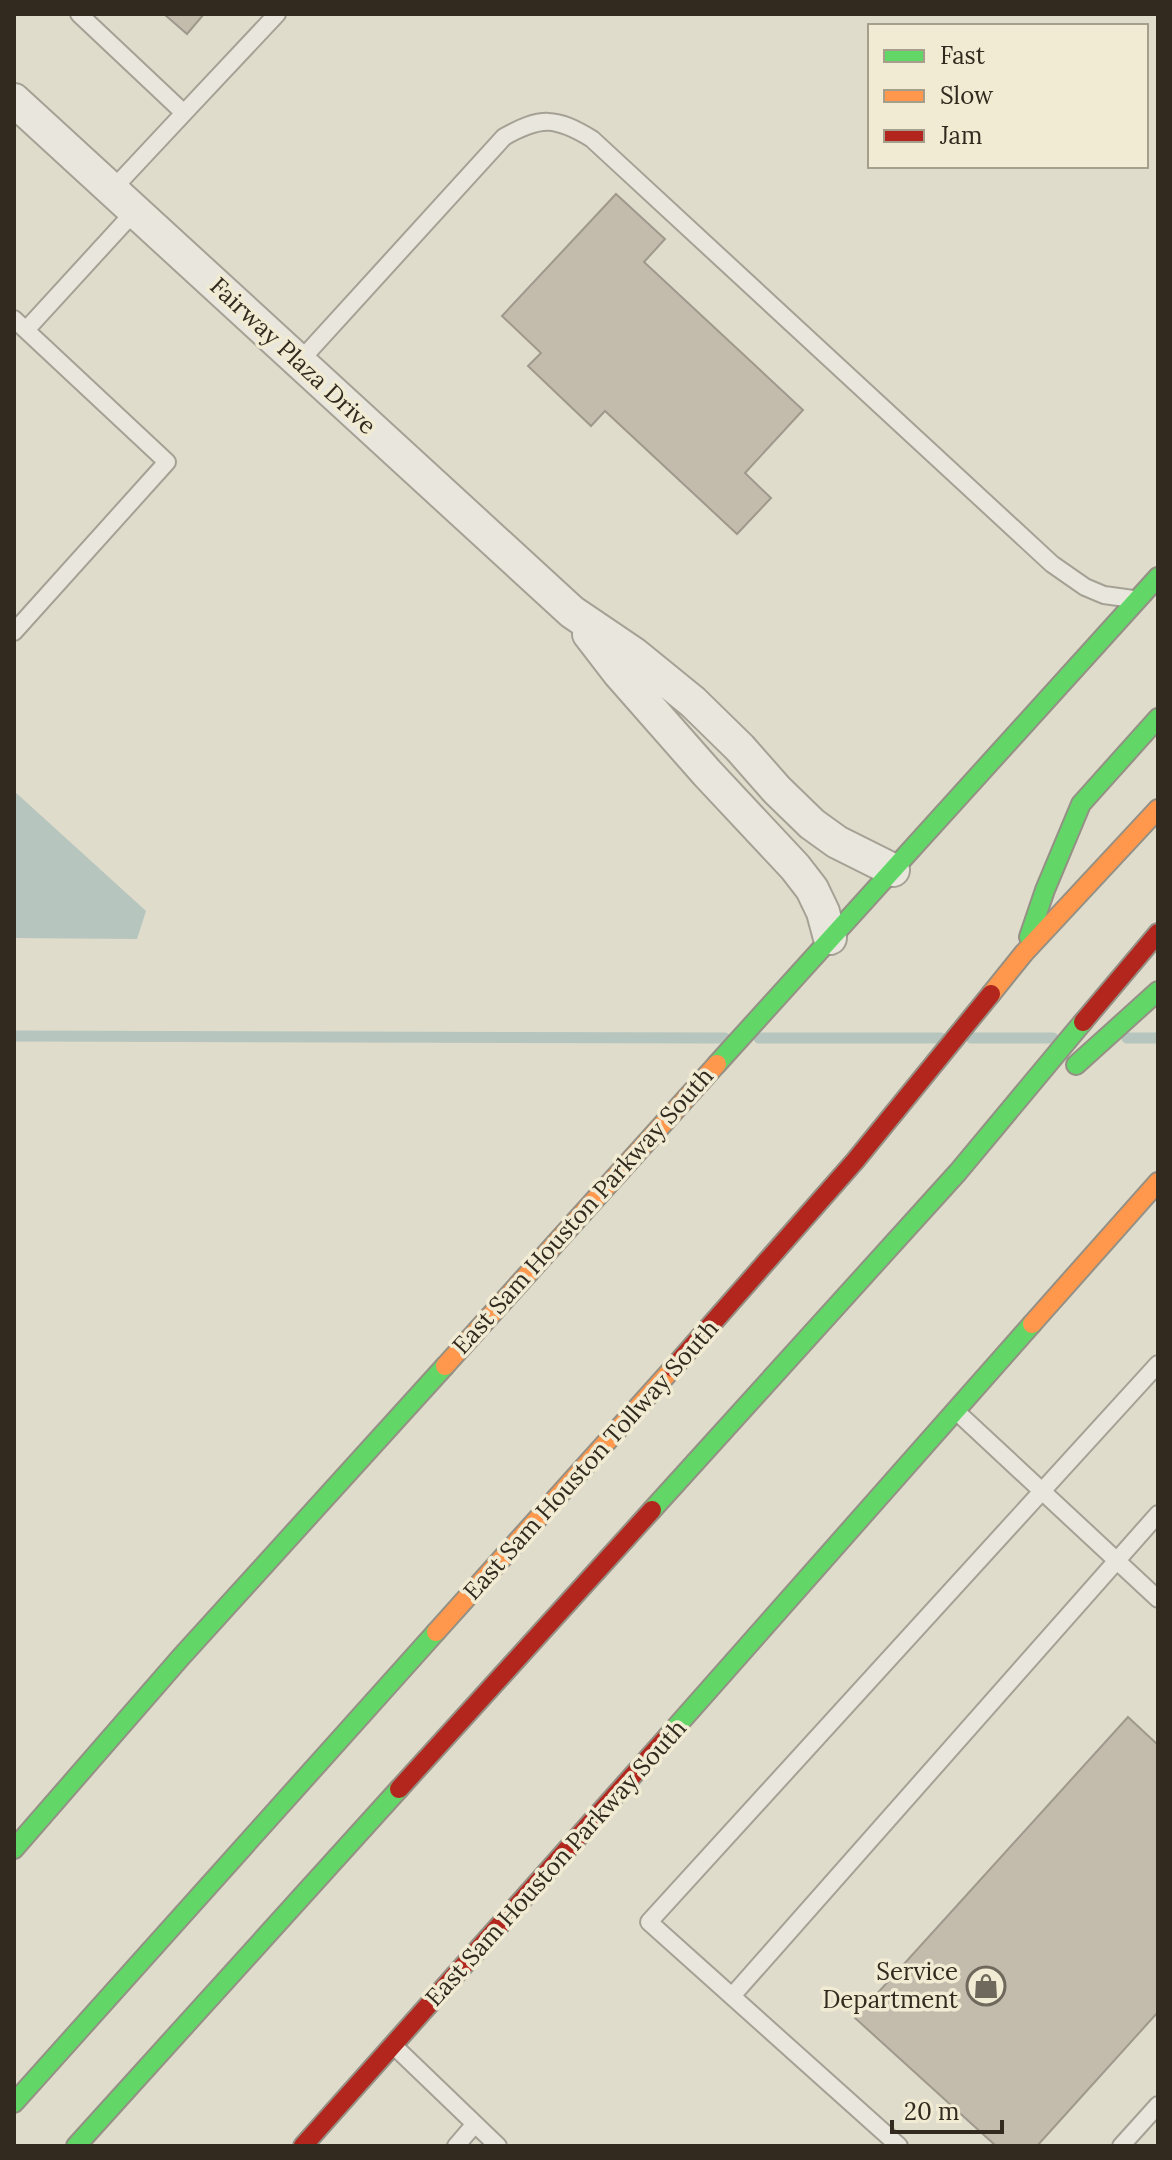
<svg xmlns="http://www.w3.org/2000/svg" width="1172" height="2160" font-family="Lora,serif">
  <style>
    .water { fill: #b6c5bd }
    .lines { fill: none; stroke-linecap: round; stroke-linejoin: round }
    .stream { stroke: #b6c5bd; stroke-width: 11 }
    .building { fill: #c3bcad; stroke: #9f988c; stroke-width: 2 }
    .lane-casing { stroke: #a5a195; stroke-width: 20 }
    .street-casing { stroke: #a5a195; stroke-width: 36 }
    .fast-casing { stroke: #949085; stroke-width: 22 }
    .slow-casing { stroke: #949085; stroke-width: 22 }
    .jam-casing { stroke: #949085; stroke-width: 22 }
    .lane { stroke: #e8e6dd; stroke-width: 16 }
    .street { stroke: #e8e6dd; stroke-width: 32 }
    .fast { stroke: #63d668; stroke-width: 18 }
    .slow { stroke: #ff974d; stroke-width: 18 }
    .jam { stroke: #b3261e; stroke-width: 18 }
    .labels { text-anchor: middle; stroke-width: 7; stroke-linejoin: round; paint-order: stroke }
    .street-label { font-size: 24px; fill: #322a1f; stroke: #f0ebd2 }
    .poi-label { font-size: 24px; fill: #322a1f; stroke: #f0ebd2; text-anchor: end }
  </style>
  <rect width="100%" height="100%" fill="#dfdccc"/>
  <path class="water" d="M14,791L146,911L137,939L14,938Z"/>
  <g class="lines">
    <path class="stream" d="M14,1036L725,1038
      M759,1038H941
      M971,1038H1053
      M1127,1038H1158"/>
  </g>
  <path class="building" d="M164,14H204L187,34Z
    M616,194L665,239L644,262L803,410L745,473L771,498L737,534L605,411L591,426L528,366L541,353L502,316Z
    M1128,1717L1158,1745V2012L1037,2146H996L855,2018Z"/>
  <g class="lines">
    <defs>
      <path id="lane" d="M79,14L184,113L277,14
        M112,190L184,113
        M14,319L167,462L14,632
        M26,330L135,211
        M299,362L504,137C541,116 556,117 592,139L1052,564L1085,587L1104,595L1133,599
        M957,1412L1158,1599
        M732,1996L1158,1514
        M395,2047L498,2146
        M456,2146L474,2125
        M899,2146L649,1922L1158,1364
        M1121,2146L1158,2105"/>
      <path id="street" d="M14,100L572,612L634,654L693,702L740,748L777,790L812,824L837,842L893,870
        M589,634L619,673L707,773L795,867L812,889L823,912L830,938"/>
      <path id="fast" d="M1029,937L1045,890L1081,804L1158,718
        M717,1064L1158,577
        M1076,1065L1158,991
        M652,1510L958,1172L1083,1022
        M668,1736L1032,1324
        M14,1849L181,1657L445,1366
        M14,2103L436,1632
        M76,2146L399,1789"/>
      <path id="slow" d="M991,994L1024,953L1158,809
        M1032,1324L1158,1182
        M445,1366L717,1064
        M436,1632L673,1368"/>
      <path id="jam" d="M1083,1022L1158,933
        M673,1368L855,1161L991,994
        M399,1789L652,1510
        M303,2146L668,1736"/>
    </defs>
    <use href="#lane" class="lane-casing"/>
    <use href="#street" class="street-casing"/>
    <use href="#fast" class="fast-casing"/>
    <use href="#slow" class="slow-casing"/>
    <use href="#jam" class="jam-casing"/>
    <use href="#lane" class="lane"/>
    <use href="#street" class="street"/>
    <use href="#fast" class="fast"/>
    <use href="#slow" class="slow"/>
    <use href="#jam" class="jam"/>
  </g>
  <defs>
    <symbol id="shop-ring" viewBox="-11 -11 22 22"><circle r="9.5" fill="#f0ebd2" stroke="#6f685c" stroke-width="1.5"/><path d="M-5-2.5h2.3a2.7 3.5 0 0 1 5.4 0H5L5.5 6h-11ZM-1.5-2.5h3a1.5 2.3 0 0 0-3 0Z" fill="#6f685c"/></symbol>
  </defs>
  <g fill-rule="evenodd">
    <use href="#shop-ring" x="964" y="1964" width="44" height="44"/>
  </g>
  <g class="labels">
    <g class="street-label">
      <text transform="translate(293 356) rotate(43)" y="8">Fairway Plaza Drive</text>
      <text transform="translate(583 1211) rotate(-48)" y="8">East Sam Houston Parkway South</text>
      <text transform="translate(591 1460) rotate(-48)" y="8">East Sam Houston Tollway South</text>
      <text transform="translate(556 1863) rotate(-48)" y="8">East Sam Houston Parkway South</text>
    </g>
    <g class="poi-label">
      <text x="958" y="1980">Service<tspan x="958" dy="28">Department</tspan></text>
    </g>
  </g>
  <rect width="1172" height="2160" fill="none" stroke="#322a1f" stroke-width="32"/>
  <rect x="868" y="24" width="280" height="144" fill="#f0ebd2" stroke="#a49e8a" stroke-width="2"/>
  <rect x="884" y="50" width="40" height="12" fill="#63d668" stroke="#a49e8a" stroke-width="2"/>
  <text x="940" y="64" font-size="24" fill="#322a1f">Fast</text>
  <rect x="884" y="90" width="40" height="12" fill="#ff974d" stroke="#a49e8a" stroke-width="2"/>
  <text x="940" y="104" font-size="24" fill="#322a1f">Slow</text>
  <rect x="884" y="130" width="40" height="12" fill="#b3261e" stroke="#a49e8a" stroke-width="2"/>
  <text x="940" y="144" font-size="24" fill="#322a1f">Jam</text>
  <path d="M892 2120v12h110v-12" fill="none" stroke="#322a1f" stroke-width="4"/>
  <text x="904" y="2120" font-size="24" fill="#322a1f" stroke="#f0ebd2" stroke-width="6" paint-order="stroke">20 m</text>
</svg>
